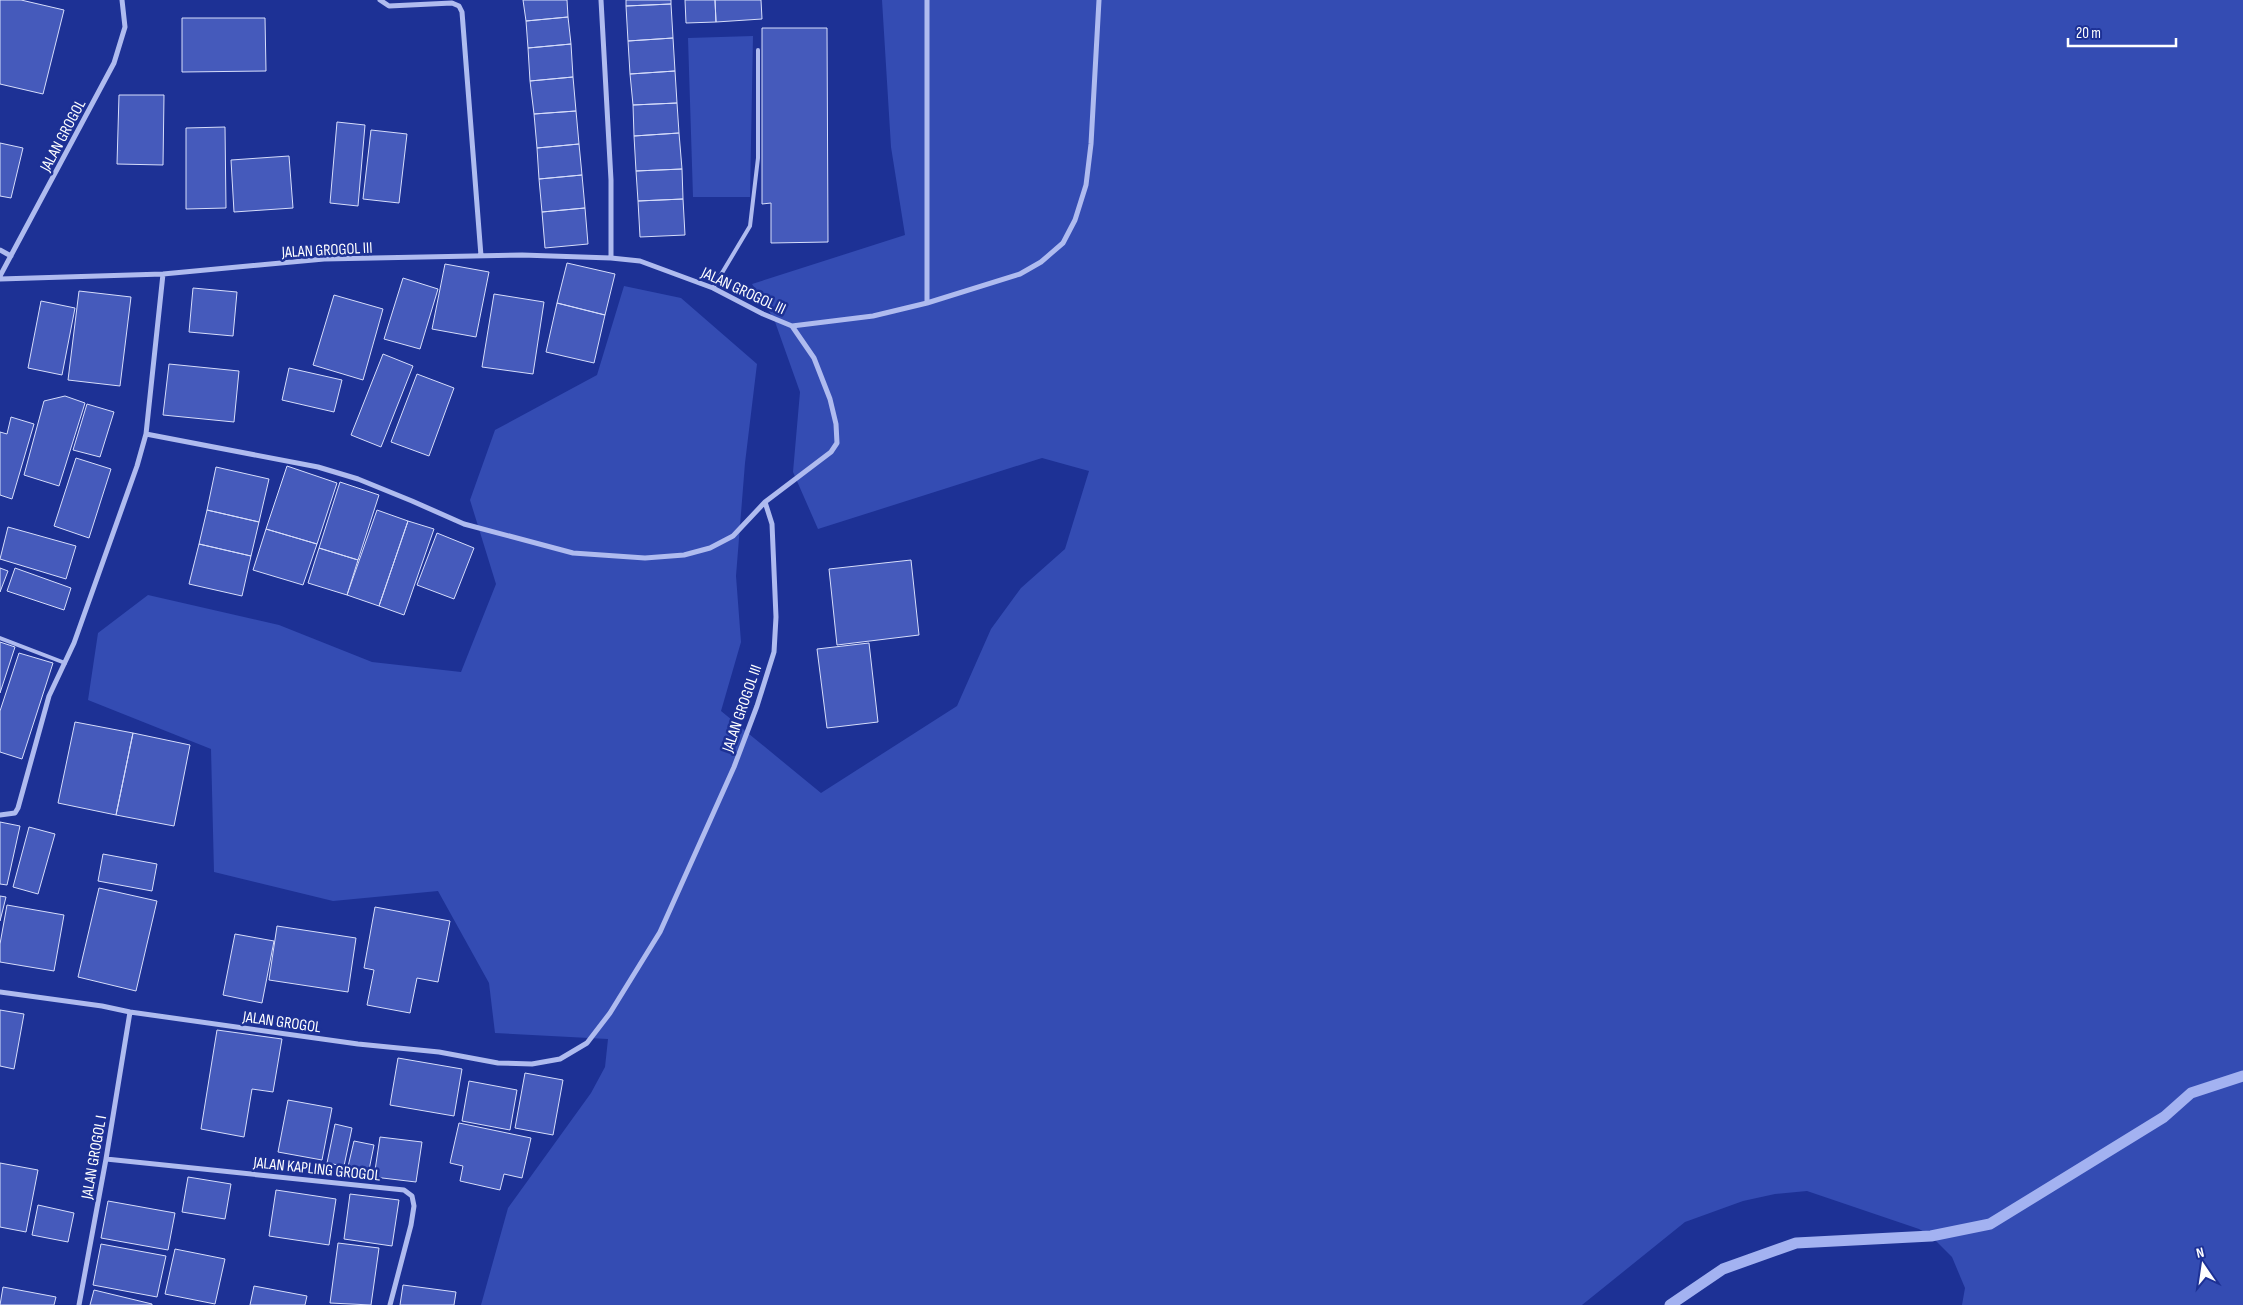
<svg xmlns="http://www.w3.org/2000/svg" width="2243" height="1305" font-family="'Sofia Sans Condensed',sans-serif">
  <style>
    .green { fill: #344cb3 }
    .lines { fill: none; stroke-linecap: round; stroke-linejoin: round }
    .stream { stroke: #a3b2f1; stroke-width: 11 }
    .building { fill: #455abb; stroke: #d6ddfb }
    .lane { stroke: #afbbef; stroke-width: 4 }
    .street { stroke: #afbbef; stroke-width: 5 }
    .labels { text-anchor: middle; stroke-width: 5; stroke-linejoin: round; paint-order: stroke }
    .street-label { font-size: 16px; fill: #fff; stroke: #1d3195 }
  </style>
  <rect width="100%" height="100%" fill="#1d3195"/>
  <path class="green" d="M882,0H2243V1305H1962L1965,1288L1952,1257L1931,1236L1919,1229L1807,1191L1775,1194L1743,1201L1685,1222L1582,1305H481L508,1208L591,1093L605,1067L608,1039L495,1033L489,983L438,891L333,901L214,872L211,749L88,700L98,633L148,595L279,625L372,662L461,672L496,584L470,500L495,430L597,375L624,286L681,298L757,364L745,463L736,576L741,642L721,711L821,793L957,706L991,629L1021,588L1065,549L1089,471L1042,458L818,529L793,472L800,392L774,319L752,284L905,235L891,147Z
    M753,36L750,197H693L688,38Z"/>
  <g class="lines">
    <path class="stream" d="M1670,1305L1723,1269L1796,1243L1931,1236L1990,1224L2164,1117L2191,1093L2243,1076"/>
  </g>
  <path class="building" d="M0,0H21L64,10L43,94L0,84Z
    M523,0H567L568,17L526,21Z
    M626,0H671V4L626,6Z
    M685,0H715L716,22L686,23Z
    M715,0H761L762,19L716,22Z
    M671,4L673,38L628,41L626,6Z
    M568,17L571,44L528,48L526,21Z
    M182,18H265L266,71L182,72Z
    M762,28H827L828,242L771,243V203L762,204Z
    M673,38L675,71L630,74L628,41Z
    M571,44L573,77L530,81L528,48Z
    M675,71L677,103L633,105L630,74Z
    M573,77L576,111L534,114L530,81Z
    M119,95H164L163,165L117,164Z
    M677,103L679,133L634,136L633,105Z
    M576,111L579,144L537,148L534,114Z
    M337,122L365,125L358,206L330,203Z
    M225,127L226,208L186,209V128Z
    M371,130L407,134L399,203L363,199Z
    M679,133L682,169L636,171L634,136Z
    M0,143L23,148L11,198L0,196Z
    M579,144L582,175L539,179L537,148Z
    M289,156L293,208L234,212L231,160Z
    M682,169L683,199L638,201L636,171Z
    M582,175L585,208L542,212L539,179Z
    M683,199L685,235L640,237L638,201Z
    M585,208L588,244L545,248L542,212Z
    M567,263L615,274L605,315L557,303Z
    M445,264L489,272L476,337L432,329Z
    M403,278L438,289L420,349L384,339Z
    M193,288L237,292L233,336L189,332Z
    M79,291L131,297L120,386L68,380Z
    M494,294L544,302L533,374L482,367Z
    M334,295L383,309L363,380L313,365Z
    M41,301L75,308L62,375L28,368Z
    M557,303L605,315L594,363L546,352Z
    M383,354L413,366L381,447L351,435Z
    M169,364L239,371L234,422L163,415Z
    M289,368L342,380L334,412L282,400Z
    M417,374L454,388L429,456L391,442Z
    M65,396L85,403L59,486L24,475L44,401Z
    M87,404L114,412L100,457L73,450Z
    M11,417L34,424L12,499L0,495V432L7,434Z
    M76,458L111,469L89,538L54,526Z
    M287,466L337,483L317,544L266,529Z
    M216,467L269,479L259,522L207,510Z
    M340,482L379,495L358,560L319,548Z
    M207,510L259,522L251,556L199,544Z
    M377,510L408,521L379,606L347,595Z
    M408,521L434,529L404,615L379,606Z
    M8,527L76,546L66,579L0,559Z
    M266,529L317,544L303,585L253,570Z
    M437,533L474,548L454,599L417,585Z
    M199,544L251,556L242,596L189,584Z
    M319,548L358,560L347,595L308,583Z
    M911,560L919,635L837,645L829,569Z
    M0,568L8,571L0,592Z
    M15,568L71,588L64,610L7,591Z
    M0,642L15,647L0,693Z
    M869,643L878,722L827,728L817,649Z
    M19,653L53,663L22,759L0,752V711Z
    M75,722L133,733L116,815L58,803Z
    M133,733L190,745L174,826L116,815Z
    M0,822L20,826L7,885L0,884Z
    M29,827L55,834L38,894L13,887Z
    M103,854L157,864L152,891L98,881Z
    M99,888L157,901L136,991L78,977Z
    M0,896L6,897L0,921Z
    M7,905L64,915L54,971L0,962V944Z
    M375,907L450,921L438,982L417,978L410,1013L367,1005L374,970L364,968Z
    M277,926L356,938L348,992L269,980Z
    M235,934L274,941L262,1003L223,995Z
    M0,1010L24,1014L14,1069L0,1066Z
    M217,1030L282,1039L273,1092L252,1089L244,1137L201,1129Z
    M398,1058L462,1069L454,1116L390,1105Z
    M525,1073L563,1080L553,1135L515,1128Z
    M469,1081L517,1090L510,1130L462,1121Z
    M288,1100L332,1108L322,1160L278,1152Z
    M459,1123L531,1138L522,1178L504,1174L500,1190L460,1181L463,1166L450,1163Z
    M335,1124L352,1128L344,1166L327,1163Z
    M380,1137L422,1142L416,1182L374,1177Z
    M354,1141L374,1145L368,1175L347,1171Z
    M0,1163L38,1170L26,1232L0,1227Z
    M188,1177L231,1184L225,1219L182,1212Z
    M276,1190L336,1199L329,1245L269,1236Z
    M350,1194L399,1200L392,1246L344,1239Z
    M108,1201L175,1213L168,1250L101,1238Z
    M38,1205L74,1213L68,1242L32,1235Z
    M338,1243L379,1248L371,1305L330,1303Z
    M101,1244L166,1256L157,1297L93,1285Z
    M175,1249L225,1259L215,1304L165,1294Z
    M403,1285L456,1292L454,1305H400Z
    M254,1286L307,1296L305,1305H250Z
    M3,1287L56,1297L54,1305H0Z
    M94,1290L152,1304V1305H90Z"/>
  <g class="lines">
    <path class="lane" d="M713,288L750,226L758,158V50
      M0,638L65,663"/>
    <path class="street" d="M380,0L389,6L452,3L459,6L462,12L481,256
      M601,0L611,180V258
      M0,250L11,256
      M0,276L114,63L125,27L122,0
      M0,279L163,274L324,259L522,255L611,258L640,261L713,288L763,314L792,326L814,358L830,399L836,424L837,443L831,452L765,502L772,524L776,617L774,652L757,706L734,767L660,932L610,1013L587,1043L560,1059L532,1064L498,1063L439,1052L358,1044L130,1012L102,1006L0,992
      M927,303V0
      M792,326L873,316L927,303L1020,274L1041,262L1063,243L1075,220L1086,185L1091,144L1099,0
      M146,434L318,467L358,479L412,501L464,524L573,553L645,558L684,555L710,548L733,536L765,502
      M0,815L15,813L18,808L49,696L74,643L137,466L146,434L163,274
      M106,1159L404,1190L412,1196L414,1206L411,1225L390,1305
      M79,1305L106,1159L130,1012"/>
  </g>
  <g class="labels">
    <g class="street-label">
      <text transform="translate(62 135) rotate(-62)" y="6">JALAN GROGOL</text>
      <text transform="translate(327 249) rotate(-3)" y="6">JALAN GROGOL III</text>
      <text transform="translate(744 290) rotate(25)" y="6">JALAN GROGOL III</text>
      <text transform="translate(741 708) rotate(-71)" y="6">JALAN GROGOL III</text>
      <text transform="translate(282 1021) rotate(8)" y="6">JALAN GROGOL</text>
      <text transform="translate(93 1157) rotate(-80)" y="6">JALAN GROGOL I</text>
      <text transform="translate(317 1168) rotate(6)" y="6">JALAN KAPLING GROGOL</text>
    </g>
  </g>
  <g transform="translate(2203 1265) rotate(347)" stroke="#1d3195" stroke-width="4" paint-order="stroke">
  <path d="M0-4L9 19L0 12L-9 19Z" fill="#ffffff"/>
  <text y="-8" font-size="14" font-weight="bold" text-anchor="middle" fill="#ffffff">N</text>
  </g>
  <path d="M2068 38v8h108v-8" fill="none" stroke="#ffffff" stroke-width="2.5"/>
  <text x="2076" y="38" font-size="15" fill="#ffffff" stroke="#1d3195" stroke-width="4" paint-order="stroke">20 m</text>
</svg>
